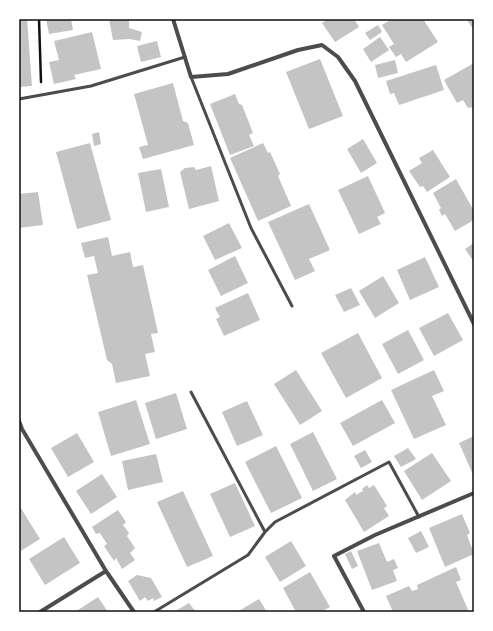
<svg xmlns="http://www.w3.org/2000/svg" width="493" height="631" font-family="Poppins,sans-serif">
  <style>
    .building { fill: #c4c4c4 }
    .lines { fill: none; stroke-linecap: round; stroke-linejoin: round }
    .path { stroke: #111; stroke-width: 2.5 }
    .service { stroke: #4c4c4c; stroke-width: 3 }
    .minor { stroke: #4c4c4c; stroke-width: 4 }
    .neatline { fill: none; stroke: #111; stroke-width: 1.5 }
  </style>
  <rect width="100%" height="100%" fill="#fff"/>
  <path class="building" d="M19,19H27L32,86L19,87Z
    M46,19H71L73,30L49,34Z
    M109,19H129V28L142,32L140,41L130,39L113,40Z
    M328,19H354L359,27L335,42L322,23Z
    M392,19H423L438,42L406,62L401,54L396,57L389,47L394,44L382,25Z
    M466,19H474V30Z
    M378,25L382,32L370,40L365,33Z
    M92,32L101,69L74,75L76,79L54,84L49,62L59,60L54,41Z
    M380,37L389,50L371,62L363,49Z
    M157,41L161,57L141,62L137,46Z
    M320,59L343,116L309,129L286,72Z
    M395,60L398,73L378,78L375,65Z
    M474,63V111L471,107L468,108L463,100L457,103L444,80Z
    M436,65L444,90L399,105L394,93L390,94L386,81Z
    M173,83L183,121L188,123L194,145L143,159L139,147L148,145L134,94Z
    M235,94L239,104L242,105L253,133L249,135L254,146L230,155L210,104Z
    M99,132L101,144L94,146L92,134Z
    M363,139L377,163L361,173L347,149Z
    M90,143L111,220L77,229L56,152Z
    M263,143L268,153L270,152L280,174L278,176L291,206L258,221L230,158Z
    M433,150L450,177L427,192L423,186L420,187L409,171L422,163L419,158Z
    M211,166L219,201L189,209L180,172L185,168L194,167L196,170Z
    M161,169L169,207L146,212L138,173Z
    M368,176L385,213L377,217L381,224L359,234L338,190Z
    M456,179L474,211V220L455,231L445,214L442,216L439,210L441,208L433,193Z
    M38,192L43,225L19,228V194Z
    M309,204L330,250L309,259L315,271L295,280L268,222Z
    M229,223L242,248L215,260L203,236Z
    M108,237L112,256L130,252L133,267L143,265L158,333L151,334L155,352L145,354L150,376L116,383L112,364L107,360L87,275L98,273L94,256L85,258L81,243Z
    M474,243V262L465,249Z
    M235,256L248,283L221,296L208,270Z
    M425,257L439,287L410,300L397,270Z
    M383,276L399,303L375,318L359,291Z
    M351,288L360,305L344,312L335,295Z
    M248,293L260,320L224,336L216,319L220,317L215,308Z
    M448,313L463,340L434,356L419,328Z
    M408,330L424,360L398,374L382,344Z
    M358,333L382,378L346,398L321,353Z
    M296,370L322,411L300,425L274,384Z
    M434,370L444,391L432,396L446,425L414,439L391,390Z
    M176,393L187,429L156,439L145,403Z
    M136,400L150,444L111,456L98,412Z
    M382,400L395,423L353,446L340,423Z
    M247,401L263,435L237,446L222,412Z
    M313,432L337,479L313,491L290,444Z
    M77,433L94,462L68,477L51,448Z
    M474,436V477L459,443Z
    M276,446L302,498L271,513L245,462Z
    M408,448L416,459L401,467L394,456Z
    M365,450L372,462L361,468L354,456Z
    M432,453L451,481L422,500L404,471Z
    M156,454L163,482L128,490L122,461Z
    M102,474L117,497L91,514L76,491Z
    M235,483L255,526L230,537L210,494Z
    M367,485L369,488L374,485L387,506L384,508L389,516L364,532L345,500L355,492L356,495L363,491L362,489Z
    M183,491L213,556L187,567L157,502Z
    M19,505L40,539L19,552Z
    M118,510L126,522L123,525L129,533L127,536L135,548L130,553L135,560L122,569L116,558L114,561L104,546L107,544L100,533L96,534L92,527Z
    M462,514L470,533L467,535L474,554L445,567L429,528Z
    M421,531L429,547L416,553L408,538Z
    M64,537L80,563L45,585L29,559Z
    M291,541L306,566L280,582L265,557Z
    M379,543L387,562L394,559L398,568L393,570L397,581L372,590L357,551Z
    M351,551L358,566L352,569L345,554Z
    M456,567L461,580L456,582L469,612H393L386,596L409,586L412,591L418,589L417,585Z
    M310,572L330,607L321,612H296L283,588Z
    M137,575L151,578L162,597L154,601L153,598L148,601L145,597L140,601L128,581Z
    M98,597L108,612H75Z
    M259,599L267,612H237Z
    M189,603L196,612H174Z"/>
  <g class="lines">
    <path class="path" d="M39,19L41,82"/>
    <path class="service" d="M191,77L251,228L292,306
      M19,99L91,86L185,57
      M191,392L265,532
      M154,612L248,555L265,532L275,522L389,462L419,517"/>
    <path class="minor" d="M173,19L191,77L228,74L298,50L322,45L338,57L355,81L474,324
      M19,421L22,429L106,571L134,612
      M40,612L106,571
      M364,612L334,556L375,535L474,493"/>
  </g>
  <rect width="493" height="631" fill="none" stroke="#ffffff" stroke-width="40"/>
  <rect x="20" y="20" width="453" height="591" class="neatline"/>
</svg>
